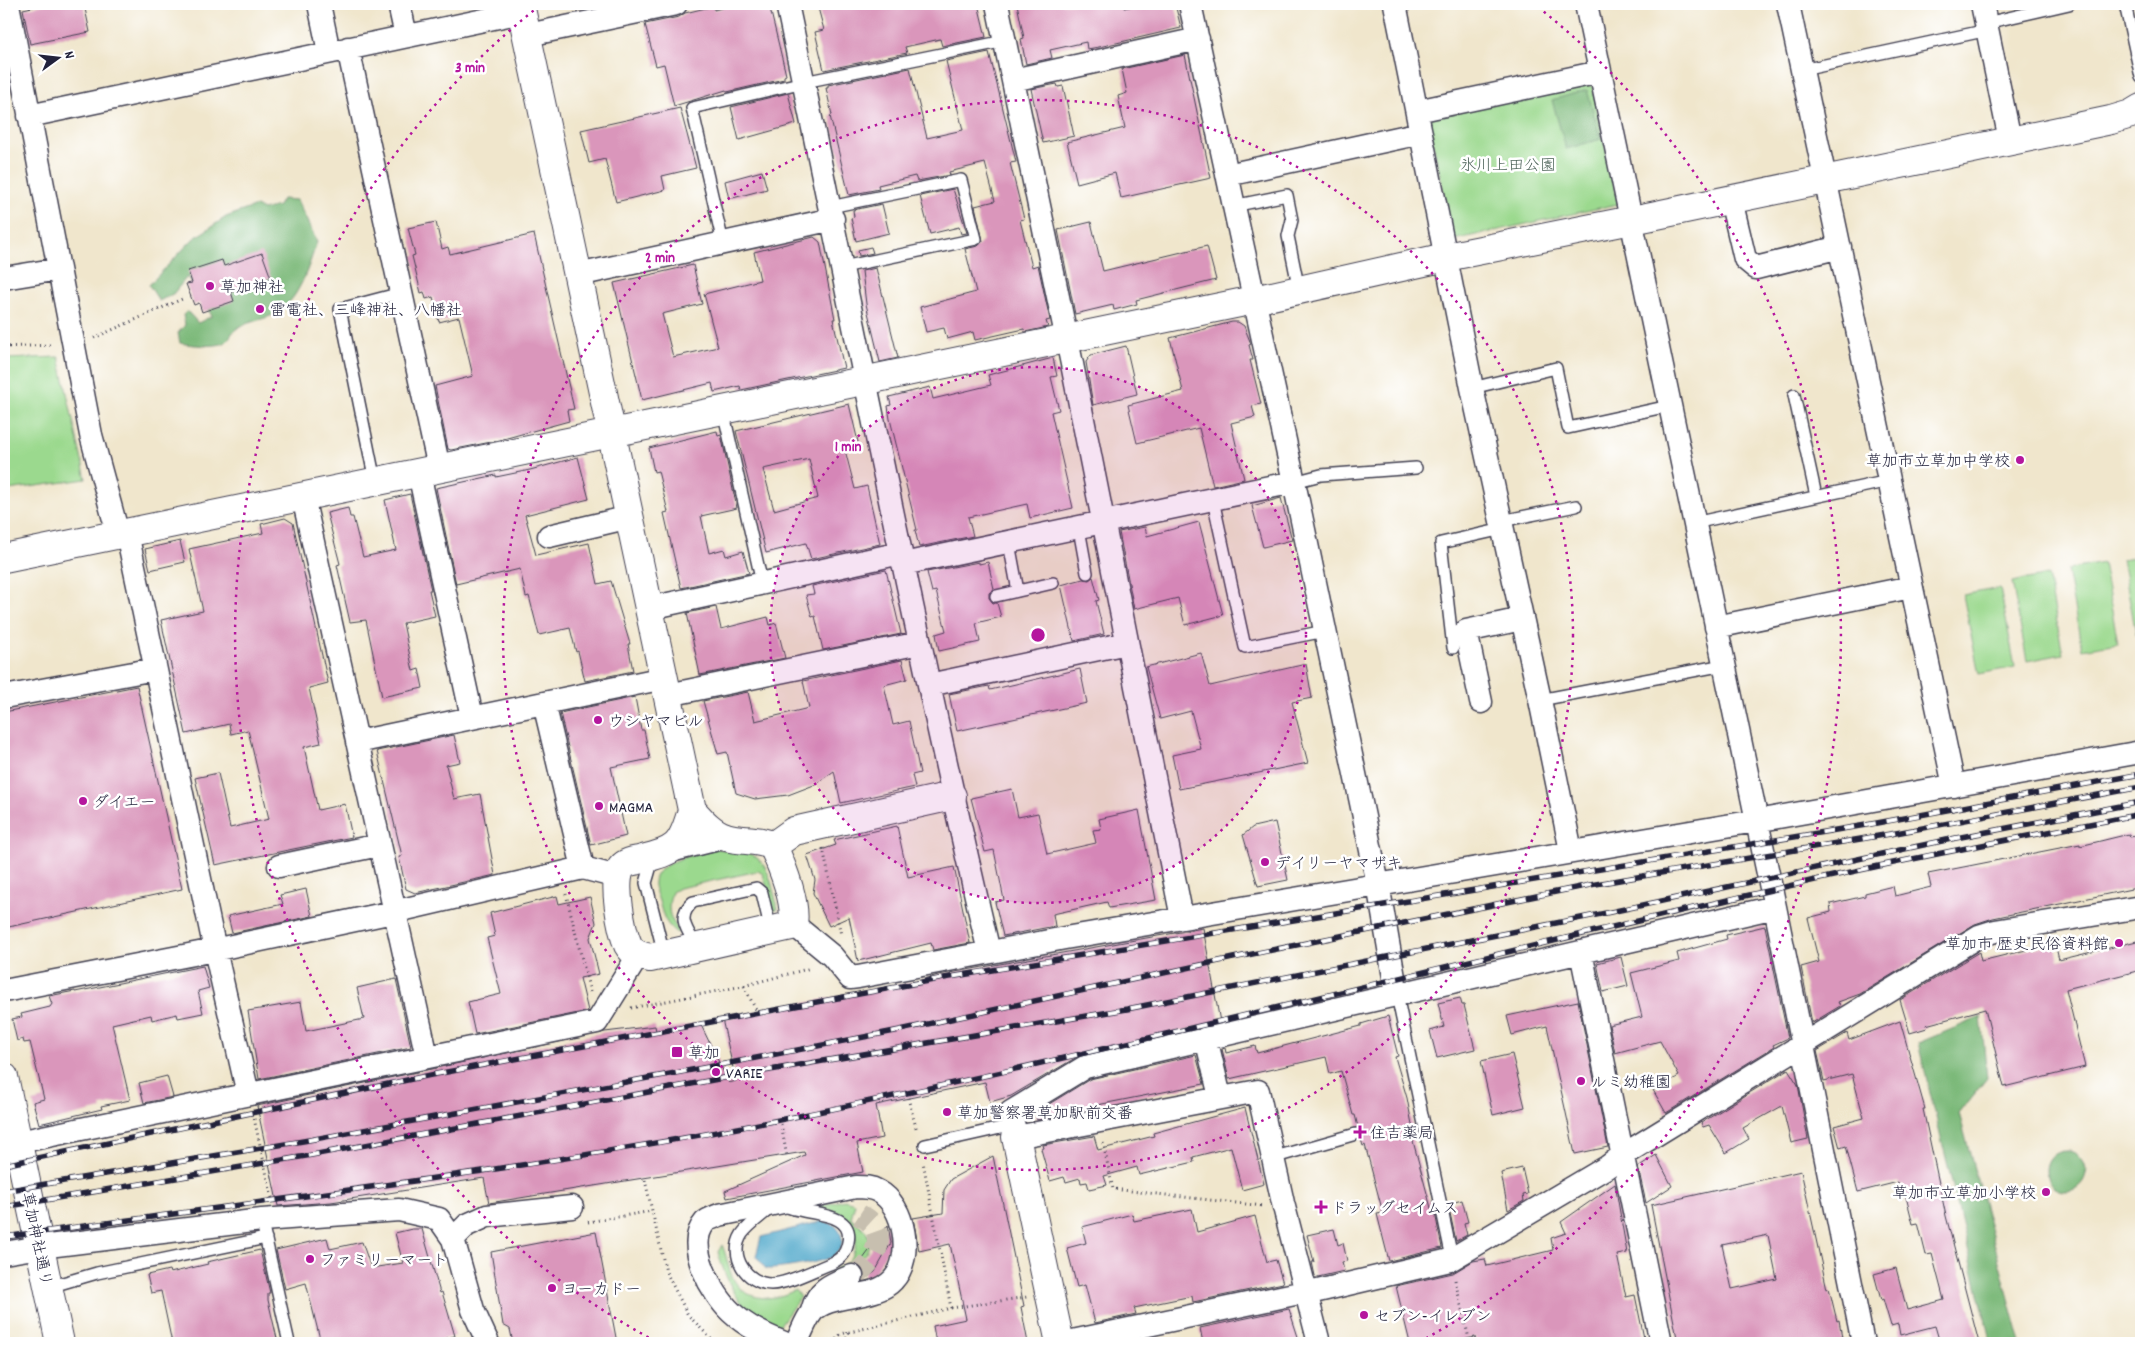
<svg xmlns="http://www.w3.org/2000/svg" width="2145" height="1347" font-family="Dekko,'Klee One',sans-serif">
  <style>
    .green { fill: #9bd98e; stroke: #5e7e64 }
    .forest { fill: #7cb979; stroke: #4f6e5a }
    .water { fill: #4ca6c9; stroke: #376482 }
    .building { fill: #da96bb; fill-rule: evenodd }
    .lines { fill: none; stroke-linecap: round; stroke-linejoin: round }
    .street-tunnel { stroke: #c7bfaf; stroke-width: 22; stroke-dasharray: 22 11; stroke-linecap: butt }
    .lane-casing { stroke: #413f51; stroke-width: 14 }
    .street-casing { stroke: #413f51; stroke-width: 25 }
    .secondary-casing { stroke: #413f51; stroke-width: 30 }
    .path { stroke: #413f51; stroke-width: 3; stroke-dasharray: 1 4; stroke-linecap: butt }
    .lane { stroke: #fff; stroke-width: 11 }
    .street { stroke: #fff; stroke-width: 22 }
    .secondary { stroke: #fff; stroke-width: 28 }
    .rail-casing { stroke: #22223b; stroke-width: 5.5 }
    .rail { stroke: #fff; stroke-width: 4; stroke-dasharray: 11; stroke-linecap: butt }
    .ring { fill: none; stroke: #b5179e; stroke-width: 2.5; stroke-dasharray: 2.5 5 }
    .poi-dot { fill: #b5179e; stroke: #fff; stroke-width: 2 }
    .labels { text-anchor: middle; stroke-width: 5; stroke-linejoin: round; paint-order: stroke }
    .park-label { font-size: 16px; fill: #4c6258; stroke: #fff }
    .poi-label { font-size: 16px; fill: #22223b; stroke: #fff; text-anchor: start }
    .street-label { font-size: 16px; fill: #22223b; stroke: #fff }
    .centre { fill: #b5179e; stroke: #fff; stroke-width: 2.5 }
    .ring-label { font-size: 15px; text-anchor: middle; font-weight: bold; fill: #b5179e; stroke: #fff; stroke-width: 5; stroke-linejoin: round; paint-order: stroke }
  </style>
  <rect width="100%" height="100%" fill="#fff"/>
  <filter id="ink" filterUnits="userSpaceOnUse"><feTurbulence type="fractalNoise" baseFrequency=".02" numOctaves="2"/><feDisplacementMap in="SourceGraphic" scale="10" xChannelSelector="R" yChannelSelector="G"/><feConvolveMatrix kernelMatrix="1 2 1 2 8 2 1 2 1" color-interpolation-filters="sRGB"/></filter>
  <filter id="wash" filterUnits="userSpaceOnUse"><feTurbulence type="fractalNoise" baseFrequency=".0096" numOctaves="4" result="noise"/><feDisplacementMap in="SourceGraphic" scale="20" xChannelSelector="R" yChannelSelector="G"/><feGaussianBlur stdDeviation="1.12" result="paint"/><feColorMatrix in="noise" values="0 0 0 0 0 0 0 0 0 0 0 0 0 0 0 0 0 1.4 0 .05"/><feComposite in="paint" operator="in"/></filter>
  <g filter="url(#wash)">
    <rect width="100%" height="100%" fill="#f0e6cc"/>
    <path class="green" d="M1585,84L1592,86L1618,204L1453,240L1429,123L1432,117Z
      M59,357L86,479L8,490L4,479V359Z
      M2141,556V638L2137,639L2122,559Z
      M2103,563L2118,643L2082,649L2067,570Z
      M2048,575L2063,654L2027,661L2012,582Z
      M2000,588L2015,667L1979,674L1963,595Z
      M714,848C724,851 735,849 745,852C770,858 772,888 778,909L773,910L763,874L758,871L679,888L672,892C667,908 668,917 679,930L677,933C665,925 662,913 659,901C657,895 653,887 654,882C654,862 698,854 714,848Z
      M844,1200L855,1203L851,1218C889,1243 860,1265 830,1274L828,1272C835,1269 844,1266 849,1260C867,1236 847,1207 819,1209V1206Z
      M722,1245C726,1253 727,1262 730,1271C740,1302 771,1303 795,1290L800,1297L780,1325C744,1323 726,1282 718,1252Z"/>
    <path class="forest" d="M1587,90L1601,139L1566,149L1552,100Z
      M282,199L297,200L317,242C308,267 300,300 275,314C264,320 244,322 235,330C231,333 230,339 226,342C217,348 190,345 180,343L178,333L185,325L183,315L187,311L198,323L212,316L187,277L173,294L159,301L149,285L193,239L226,217L256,206L263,210L278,206Z
      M1981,1017L1987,1078L1959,1113L2021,1343H1991L1918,1043Z
      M2046 1171a20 20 0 1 1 40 0a20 20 0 1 1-40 0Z"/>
    <path class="water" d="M823,1221C834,1224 839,1226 842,1238C844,1245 838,1253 832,1257C822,1262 778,1270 766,1269L756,1256L761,1237Z"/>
    <g id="blocks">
      <path class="building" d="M46,4H84L90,32L30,44L23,9Z
        M738,4H769L786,75L784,76V79L727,92L726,90L674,106L664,64L656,66L645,24L679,17L685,13L714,6V10Z
        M817,4H978L986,37L942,46L940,39L905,47L907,53L824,70L815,32L824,30Z
        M1017,4H1124V8L1143,4H1175L1181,28L1099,47L1087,49L1086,42L1050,50L1052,58L1026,64L1021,39L1024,38Z
        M989,52L1016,162L1010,163L1024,219L1020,220L1032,267L1038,265L1050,320L1046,321L1048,327L1025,332L1024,329L975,340L973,332L947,339L944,328L926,332L920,307L976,292L965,249L978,246L983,241L975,206L995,201L985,163L949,172L950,175L917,181L915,176L878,185L879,189L849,195L830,116L832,115L826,88H828V85L910,68L927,138L963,130L946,61Z
        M1185,55L1211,178L1121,198L1115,173L1077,183L1067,142L1125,128L1118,96L1127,93L1122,69Z
        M1057,84L1058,87L1063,86L1074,136L1043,143L1031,89Z
        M788,93L796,124L739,140L731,107Z
        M680,108L696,168L662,176L665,190L616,202L605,159L589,163L581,130Z
        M762,171L767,189L729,199L725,181Z
        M953,189L967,233L961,234L959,227L930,234L920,196Z
        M882,204L889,233L856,241L851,218L854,217L853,210Z
        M436,222L442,249L448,247L450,254L534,234L574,409L567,410L569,421L496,441L451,450L448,449L435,386L473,376L459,317L439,322L433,297L426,299L424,292L421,293L412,256L415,255L408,228Z
        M1091,222L1103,271L1207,246L1216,280L1136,300L1137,304L1114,310L1113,305L1075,314L1058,230Z
        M814,237L820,242L835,319H833L844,368L741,390L740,386L714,392L712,383L642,400L614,283L693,265L702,304L662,314L673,357L718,347L704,294L760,280L754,252Z
        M871,247L873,253L859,256L858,250Z
        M262,253L271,278L231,292L234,301L202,312L199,303L194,305L186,284L192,283L188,271L222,260L224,266Z
        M876,268L898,358L880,362L866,304L862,271Z
        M1232,322H1238L1244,326L1251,344L1249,345L1253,360H1250L1261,404L1252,406L1255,417L1231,423L1244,479L1213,486L1199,428L1137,443L1128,405L1183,391L1170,338Z
        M1126,346L1137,394L1093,405L1086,362L1091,355Z
        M1053,358L1057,376L1051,377L1059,410L1051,412L1073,508L1030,518L1027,504L968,517L973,536L919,547L915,530H917L890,419L888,406L891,405L889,397L930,387L933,399L991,385L988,375Z
        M849,404L859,446L845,450L855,489L867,486L880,544L811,559L806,543L766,553L736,431ZM809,459L818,498L774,510L763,469Z
        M717,431L718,436L721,435L737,508L701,516L709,553L724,549L726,556L743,551L749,573L681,588L664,513L668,512L658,471L654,472L649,448Z
        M578,457L589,499L525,515L536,555L589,543L598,584L611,581L630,644H628L633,671L585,681L578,651L576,652L570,628L539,635L529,596L526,597L520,569L456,584L436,488L496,475V477L530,470Z
        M410,494L431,590H429L435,616L403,623L413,671L419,669L423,688L382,697L366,620L350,622L337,565L340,564L327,513L348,508L350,517H353L363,557L396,550L385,500Z
        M1281,498L1292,540L1263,547L1252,506Z
        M285,518L293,523L328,683L309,688L321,743L304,747L318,810L345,804L352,837L215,865L195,778L218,773L230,828L269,819L248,730L231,734L229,724L186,734L161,620L203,611L189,549L263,533L261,524Z
        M1199,522L1223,615L1185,625L1178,598L1134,609L1119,532L1145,527L1147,536Z
        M180,541L185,562L150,570L145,549Z
        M979,562V564L988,562L994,589L989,593V598L993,603H997L1001,617L976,623L980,642L939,651L936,634L946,631L936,591L932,592L927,572Z
        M886,570L901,634L823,650L815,616L812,617L806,595L814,594L812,586Z
        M1093,577L1099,600L1096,601L1104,634L1074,641L1061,585L1083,579L1089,580Z
        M716,607L721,629L768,617L770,625L776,623L785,658L700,675L687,613Z
        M1201,653L1210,686L1306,664L1312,698L1292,702L1308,763L1179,789L1172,755L1201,749L1191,711L1160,719L1146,667Z
        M902,660L907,679L884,685L893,725L909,721L920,773L912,775L915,787L841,803L834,771L814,785L788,795L755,799L736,793L727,752L718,754L703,701L748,692L755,721L809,708L803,681Z
        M1080,669L1087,703L957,731L949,694L989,686L990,690Z
        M137,686L182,889L4,928V712Z
        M635,697L641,730H644L650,759L611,767L626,836L591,845L560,713Z
        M454,735L460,762L446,765L454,799L480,794L495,875L415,893L406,889L399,857L402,856L377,751Z
        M1012,789L1018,817L1038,813L1047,854L1096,843L1093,830L1101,829L1099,819L1139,810L1156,900L1109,908L1107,902L1053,914L1055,926L1003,936L995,902L1004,900L994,850L985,852L971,798Z
        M1275,822L1288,880L1258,886L1243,835L1253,827Z
        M897,826L908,877L954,867L970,943L933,950L931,943L858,961L849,917L829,926L813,893L815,880L807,855L836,845L834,840Z
        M2129,834L2130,837L2141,835V887L1993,918L1975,924L1860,994L1838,1002L1840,1006L1812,1023L1801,967L1819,962L1808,918L1831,912L1830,904L1865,896V893L1893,886L1895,896L1931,887L1928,874L2080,844V846Z
        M306,889L312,916L232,933L228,916L283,904L280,895Z
        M557,896L559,904L590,897L596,923L590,938L599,974L580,978L588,1011L475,1034L468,1002L501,994L487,938L495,936L490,913Z
        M1765,926L1788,1038L1773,1045L1774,1047L1666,1113L1653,1090L1679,1076L1660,1041L1615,1053L1609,1025L1642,1017L1631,973L1679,961L1677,953L1727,939L1726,935Z
        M1203,928L1220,1022L1082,1054L1011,1096L990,1102L985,1082L876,1105L882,1138L857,1143L863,1172L727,1198L725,1191L805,1155L804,1152L489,1203L484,1178L331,1202L278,1206L257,1106L605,1032L655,1026L656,1031L700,1023L729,1083L736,1081L722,1019L914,982L938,975Z
        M2141,940V970L2066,989L2085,1067L2004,1087L1985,1009L1926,1025L1927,1028L1910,1033L1900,1000L1979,952L1981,961L2055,943L2059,960Z
        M1621,957L1628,986L1603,992L1597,963Z
        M203,966L209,988L198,991L203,1013L178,1018L177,1014L152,1020L151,1015L112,1024L130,1100L101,1106L102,1109L39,1124L33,1102L44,1099L30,1042L24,1043L23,1039L17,1041L12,1019L22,1017L21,1014L50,1007L52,1004L49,996L75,991V992Z
        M396,979L411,1047L259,1079L248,1011L301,1002L306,1031L364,1019L357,988Z
        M1460,998L1462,1005H1464L1475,1049L1437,1058L1430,1031L1444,1027L1438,1003Z
        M1578,1001L1608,1147L1575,1154L1547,1026L1512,1035L1507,1016Z
        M1388,1016L1398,1056L1395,1057L1407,1098L1413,1130H1410L1431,1208H1434L1442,1248L1389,1261L1377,1214L1383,1213L1365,1145L1363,1146L1361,1139L1363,1132L1358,1127L1355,1115H1353L1341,1071L1330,1074L1326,1057L1229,1079L1222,1049L1225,1048L1226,1053L1255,1046L1257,1053L1361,1026V1024Z
        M1900,1021L1925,1109H1923L1946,1216L1979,1343H1940L1935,1326L1900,1335L1898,1324L1891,1326L1883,1299L1881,1300L1874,1274L1896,1268L1907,1310L1944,1300L1932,1254L1926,1255L1918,1223L1913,1224L1903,1185L1899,1186L1898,1182L1858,1192L1846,1146L1840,1148L1834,1126L1864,1118L1852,1074L1824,1081L1817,1051L1847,1033L1849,1040Z
        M1512,1054L1525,1107L1493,1115L1481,1061Z
        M1196,1055L1204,1084L1087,1107V1110L1037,1120L1036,1112L1090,1079Z
        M1788,1069L1798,1085L1808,1139L1791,1143L1782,1106L1743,1128L1749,1139L1726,1153L1709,1125L1703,1127L1701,1123Z
        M167,1076L173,1097L144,1103L139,1083Z
        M1245,1108L1264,1184L1242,1190L1231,1147L1193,1157L1194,1162L1139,1175L1137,1167L1104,1176L1107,1185L1089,1189L1087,1182L1081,1183L1080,1178L1066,1182L1064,1177L1050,1181L1041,1149L1044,1148L1043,1145L1094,1136L1098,1150L1154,1136L1153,1133Z
        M1656,1155L1672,1186L1646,1203L1638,1167Z
        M993,1156L1024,1306L1021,1307L1028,1343H936L933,1326L966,1319L950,1244L919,1251L913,1218L943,1213L944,1190L951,1179Z
        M1522,1168L1528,1194L1523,1195L1524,1201L1508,1210L1501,1173Z
        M1801,1171L1827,1289L1829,1288L1837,1321L1839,1320L1843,1343H1678L1651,1205ZM1768,1235L1777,1279L1732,1289L1722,1245Z
        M1615,1184L1627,1253L1617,1255L1626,1297L1635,1295L1645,1343H1476L1475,1337L1450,1343H1410L1396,1286L1453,1273L1473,1261L1485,1259L1487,1266L1553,1250L1551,1238L1566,1233L1561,1222Z
        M1462,1200L1468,1222L1464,1223L1467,1235L1456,1241L1448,1204Z
        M1192,1209L1197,1232L1255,1216L1267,1262L1276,1260L1283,1283L1193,1302L1192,1296L1134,1308L1136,1314L1095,1323L1085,1285L1077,1287L1067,1248L1086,1243L1082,1227L1132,1214L1134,1221Z
        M888,1225L891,1243L875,1272L864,1280V1271L856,1264L863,1259Z
        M412,1229H422L440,1293L442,1292L455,1336L429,1343H321L306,1283L285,1289L276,1250L327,1238L330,1249L362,1242L371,1268L403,1263L395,1233Z
        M1334,1229L1338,1245L1343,1243L1347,1261L1342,1262L1344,1271L1318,1277L1315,1276L1312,1262H1314L1307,1235Z
        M596,1232L617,1343H513L510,1329L503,1325L491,1252Z
        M260,1250L270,1293H268V1300L278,1343H172L161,1291L151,1293L147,1275L169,1270L170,1273L208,1264L207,1262Z
        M1289,1309L1300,1343H1203L1200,1328Z"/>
    </g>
  </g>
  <g filter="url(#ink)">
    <use href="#blocks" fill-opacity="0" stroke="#413f51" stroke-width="1"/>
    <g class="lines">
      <path class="street-tunnel" d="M852,1276C870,1267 890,1238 869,1221C867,1218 862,1217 859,1215"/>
      <defs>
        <path id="lane" d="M2125,4L2141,77
          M1986,23L2069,4
          M1802,70L1988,30
          M1233,206L1287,195L1292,220L1288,236L1299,290
          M830,207L961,180L976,239L843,267
          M723,243L692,108L804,82L1005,41
          M1472,388L1556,368L1568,428L1669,406
          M1794,395L1816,496
          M723,410L762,583
          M375,481L340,309L401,293
          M1294,482L1321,475L1416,468
          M1213,500L1245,647L1325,631
          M1501,521L1576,506
          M1694,523L1889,481
          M1079,529L1087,573
          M1009,543L1018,591
          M996,596L1053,583
          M1453,648L1441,543L1503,529
          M1540,700L1724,665
          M653,859L646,883L664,954
          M697,947C688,931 675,917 693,902L756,888L762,893L771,931
          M1397,995L1452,1258
          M925,1145L1014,1125
          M1272,1158L1356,1134
          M776,1203C783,1205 791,1209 799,1210C817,1215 854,1214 848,1242C846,1253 842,1258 832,1263C816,1269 788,1284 771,1284C747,1284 728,1256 742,1234C750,1223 766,1213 776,1203Z
          M264,1231L289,1343
          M49,1287L97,1273L266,1238"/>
        <path id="street" d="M8,4L91,435L118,534
          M319,4L329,52
          M399,4L406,36
          M787,4C854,320 915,637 989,952
          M997,4L1072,364L1182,918
          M1190,4L1294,482L1378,884L1397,995
          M1395,4L1472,388L1540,700L1571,851
          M1586,4L1775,907L1863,1343
          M1788,4L1954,786
          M1982,4L2010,140
          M528,35L676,4
          M348,48L439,468
          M1013,80L1198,39
          M1417,111L1600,72
          M29,116L522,12
          M1227,175L1421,133
          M1731,200L1745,259L1756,268L1840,247
          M578,275L833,219
          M4,278L59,269
          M419,473L472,717
          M303,497L427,1057
          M127,533L215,950L248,1094
          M549,536L630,517
          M903,564L1294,482
          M650,608L901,553
          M1716,627L1911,587
          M929,685L1127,643
          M668,695L920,643
          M4,697L155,669
          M1481,702L1466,631L1522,619
          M544,703L583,868
          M357,742L664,678
          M670,851L726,837
          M279,866L379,845
          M793,924L832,956L850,978L858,977L1065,938L1773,818L2141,752
          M1581,952L1661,1343
          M4,991L199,953L393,912L583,868L617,877
          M1206,1038L1220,1097
          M4,1145L597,1022L638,956
          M4,1253L40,1247L262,1220L399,1210L439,1219L453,1239
          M1305,1294L1450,1260L1607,1167L1623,1155L1979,936L1995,931L2141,907
          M812,1311C818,1288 832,1284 852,1276
          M488,1343L473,1310L453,1239L467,1225L487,1216L572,1207
          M784,1343C765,1335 747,1327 731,1312C713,1295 684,1246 705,1222C708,1219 715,1217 719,1215L856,1187C864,1187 871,1187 878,1191C905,1205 914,1258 893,1280C874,1301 829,1292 812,1312C805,1321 801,1334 796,1343
          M1063,1343L1304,1292
          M1319,1343L1283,1203L1258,1091L1016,1137L1011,1112L1085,1067L1775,907"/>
        <path id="secondary" d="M520,4L692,810C681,849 676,850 639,860C633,861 626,862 622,867C611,879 622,931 628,945C633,954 641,956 650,958L791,926L793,924C797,902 782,866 773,846C757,838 742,842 726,837C712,833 701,820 692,810
          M4,558L723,410L1254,300L1446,257L1647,217L2111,120L2131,114L2141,108
          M773,846L794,831L952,796
          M4,1077L60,1343
          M1016,1137L1060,1343"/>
      </defs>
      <use href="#lane" class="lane-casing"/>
      <use href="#street" class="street-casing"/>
      <use href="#secondary" class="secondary-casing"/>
      <path class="path" d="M94,338L182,299
        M4,347L51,345
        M823,848L841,935
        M566,894L590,992
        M744,986L757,1012
        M631,1008L743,986L811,968
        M908,1098L917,1131
        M253,1114L272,1198
        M781,1124L787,1157
        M1103,1143L1113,1189L1263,1206
        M645,1180L666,1272L688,1315L715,1343
        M588,1222L652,1211
        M1455,1280L1470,1343
        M951,1308L1027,1297
        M833,1343L841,1334L951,1308L923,1162
        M846,1343L848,1332"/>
      <use href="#lane" class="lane"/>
      <use href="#street" class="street"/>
      <use href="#secondary" class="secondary"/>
      <defs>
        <path id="rail" d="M4,1165L431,1075L944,978L1866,825L2141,774
          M4,1191L309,1140L730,1063L900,1030L1233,958L1590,885L1896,833L2141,787
          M4,1207L312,1155L729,1077L1127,1009L1606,913L1956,838L2141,802
          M4,1237C268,1200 533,1170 794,1117C1149,1044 1498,950 1851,872C1947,851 2044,833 2141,814"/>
      </defs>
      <use href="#rail" class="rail-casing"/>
      <use href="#rail" class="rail"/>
    </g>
  </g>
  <circle cx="1038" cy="635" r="268" fill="#b5179e" fill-opacity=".12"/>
  <g class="ring">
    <circle cx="1038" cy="635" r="268"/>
    <circle cx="1038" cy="635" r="535"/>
    <path d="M655 1341A803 803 0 0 1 538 7M1538 7A803 803 0 0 1 1421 1341"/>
  </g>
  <g class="poi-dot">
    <circle cx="210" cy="286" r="5"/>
    <circle cx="260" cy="309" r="5"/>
    <circle cx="2020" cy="460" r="5"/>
    <circle cx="598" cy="720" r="5"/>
    <circle cx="83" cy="801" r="5"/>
    <circle cx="599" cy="806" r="5"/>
    <circle cx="1265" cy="862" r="5"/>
    <circle cx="2119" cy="943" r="5"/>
    <rect x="671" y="1046" width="12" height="12" rx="2.5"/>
    <circle cx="716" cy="1072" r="5"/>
    <circle cx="1581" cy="1081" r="5"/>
    <circle cx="947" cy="1112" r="5"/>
    <path d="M1357.5 1124.5h5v5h5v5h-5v5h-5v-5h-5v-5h5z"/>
    <circle cx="2046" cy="1192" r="5"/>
    <path d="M1318.5 1199.5h5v5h5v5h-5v5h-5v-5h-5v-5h5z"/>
    <circle cx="310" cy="1259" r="5"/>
    <circle cx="552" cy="1288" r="5"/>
    <circle cx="1364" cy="1315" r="5"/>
  </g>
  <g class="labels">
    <g class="park-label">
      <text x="1508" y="170">氷川上田公園</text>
    </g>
    <g class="poi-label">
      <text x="220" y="292">草加神社</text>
      <text x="270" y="315">雷電社、三峰神社、八幡社</text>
      <text x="2010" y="466" text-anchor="end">草加市立草加中学校</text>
      <text x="608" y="726">ウシヤマビル</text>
      <text x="93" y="807">ダイエー</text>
      <text x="609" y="812">MAGMA</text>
      <text x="1275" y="868">デイリーヤマザキ</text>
      <text x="2109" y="949" text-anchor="end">草加市 歴史民俗資料館</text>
      <text x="688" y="1058">草加</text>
      <text x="726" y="1078">VARIE</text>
      <text x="1591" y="1087">ルミ幼稚園</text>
      <text x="957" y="1118">草加警察署草加駅前交番</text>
      <text x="1370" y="1138">住吉薬局</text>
      <text x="2036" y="1198" text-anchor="end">草加市立草加小学校</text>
      <text x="1331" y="1213">ドラッグセイムス</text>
      <text x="320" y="1265">ファミリーマート</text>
      <text x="562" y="1294">ヨーカドー</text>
      <text x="1374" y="1321">セブン-イレブン</text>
    </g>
    <g class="street-label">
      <text transform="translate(38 1239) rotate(78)" y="6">草加神社通り</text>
    </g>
  </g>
  <circle cx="1038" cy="635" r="8" class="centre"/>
  <g class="ring-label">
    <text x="470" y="72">3 min</text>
    <text x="660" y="262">2 min</text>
    <text x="848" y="451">1 min</text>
  </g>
  <rect width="2145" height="1347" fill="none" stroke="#fff" stroke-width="20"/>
  <g transform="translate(58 58) rotate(75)" stroke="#ffffff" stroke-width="4" paint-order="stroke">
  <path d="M0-4L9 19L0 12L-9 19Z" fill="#22223b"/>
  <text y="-8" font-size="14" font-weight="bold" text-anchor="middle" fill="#22223b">N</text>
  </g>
</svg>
